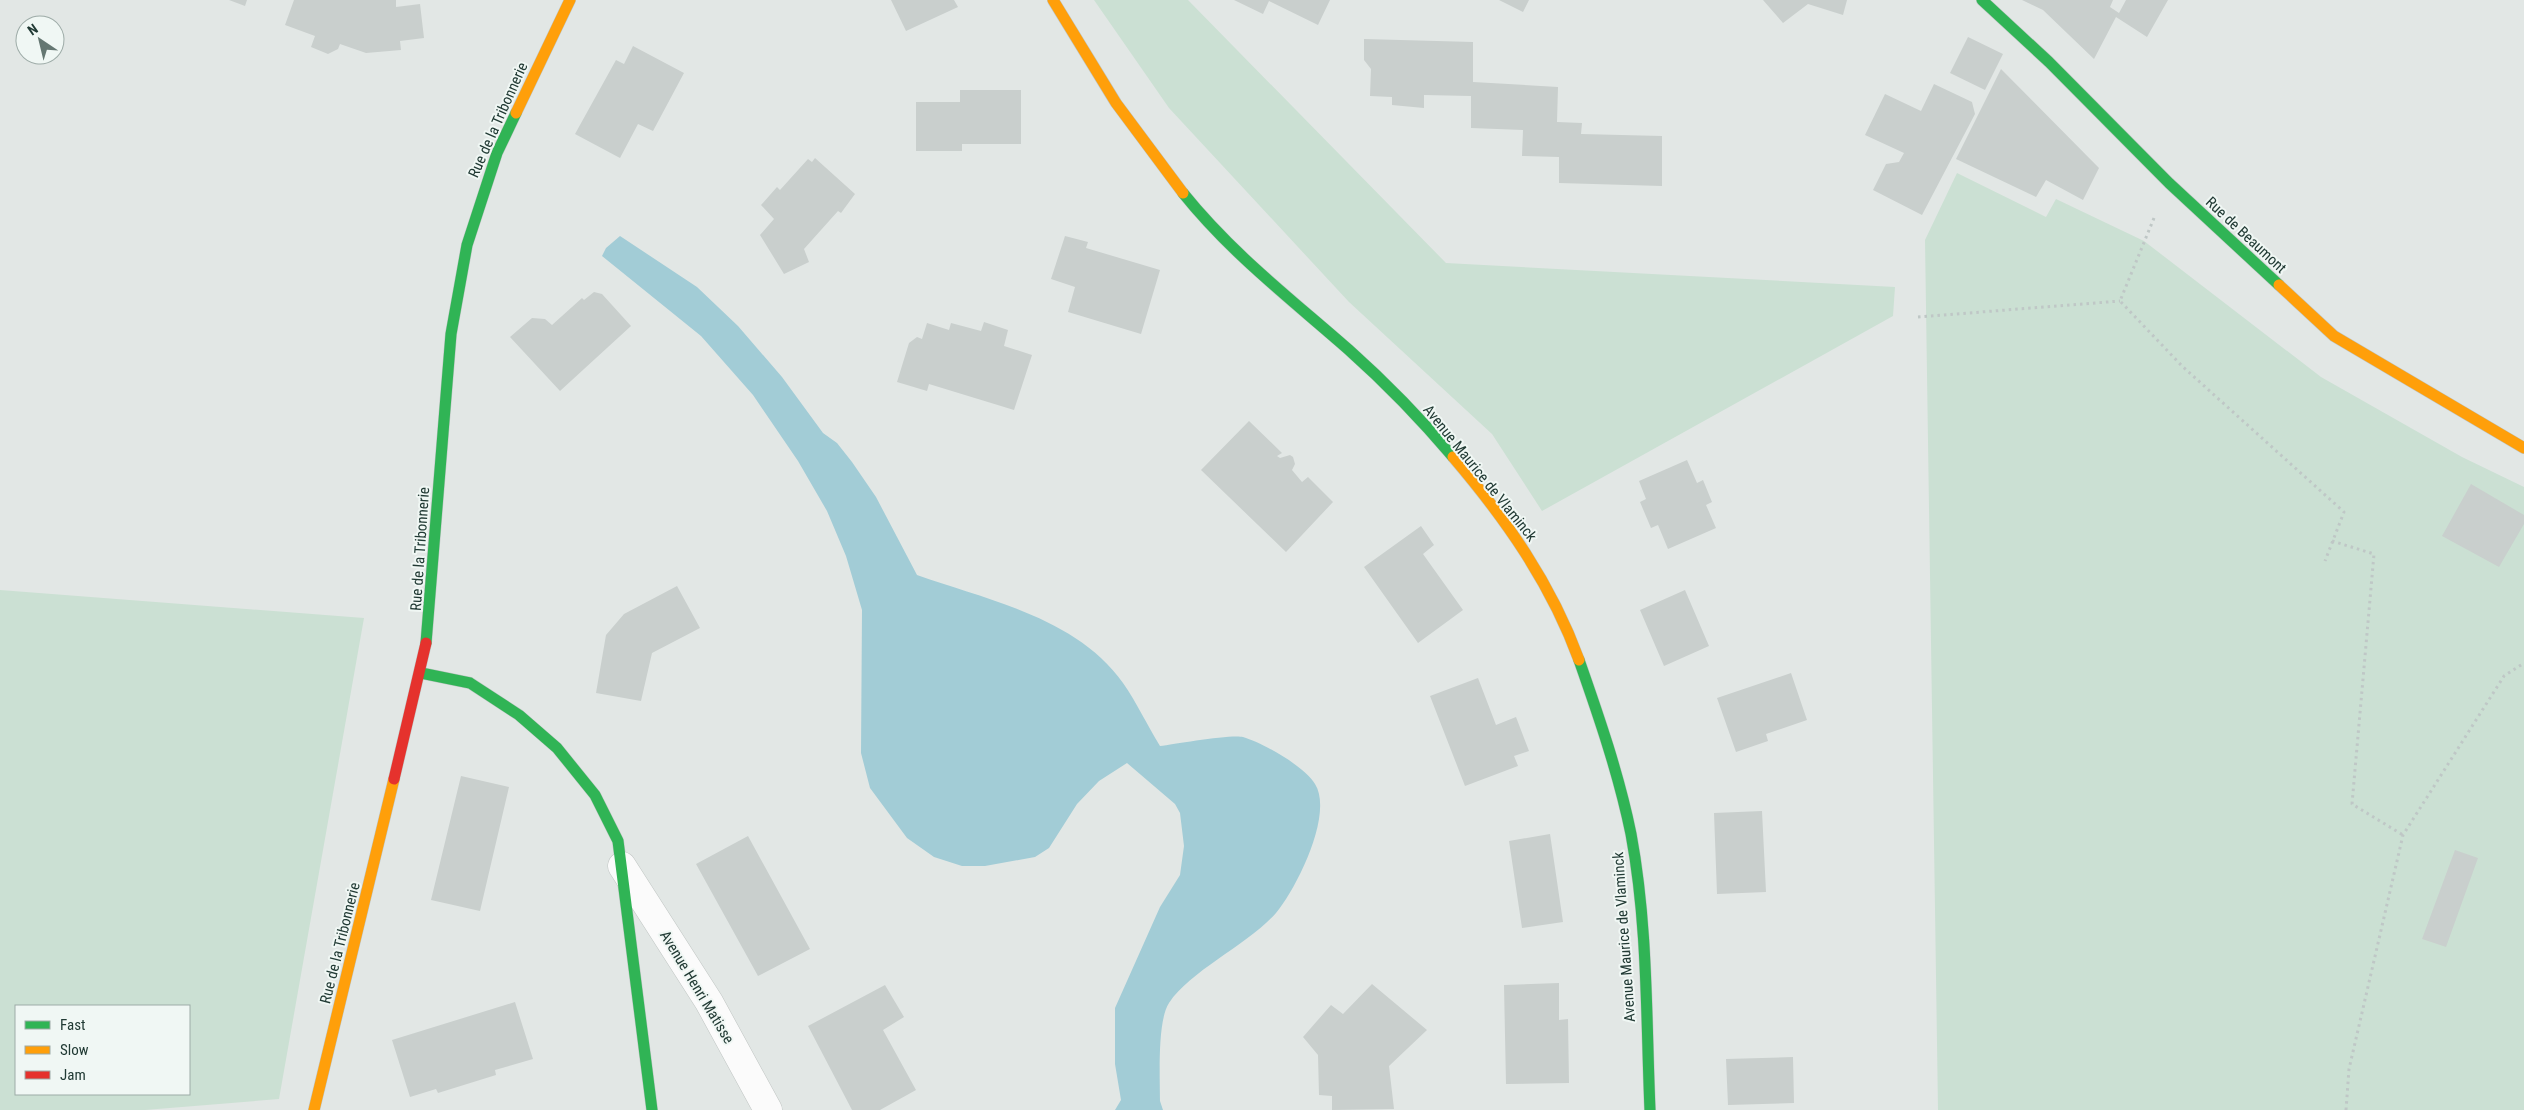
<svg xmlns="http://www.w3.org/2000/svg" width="2524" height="1110" font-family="'Roboto Condensed',sans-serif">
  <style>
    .green { fill: #cbe0d3; fill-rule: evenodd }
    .water { fill: #a2ccd6 }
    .building { fill: #c9cfcd }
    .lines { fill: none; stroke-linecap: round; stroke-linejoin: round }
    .street-casing { stroke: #bfc4c2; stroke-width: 29 }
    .fast-casing { stroke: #bec5c3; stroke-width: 12 }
    .slow-casing { stroke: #bec5c3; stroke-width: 12 }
    .jam-casing { stroke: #bec5c3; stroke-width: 12 }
    .path { stroke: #bfc7c6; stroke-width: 3; stroke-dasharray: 2.5 4; stroke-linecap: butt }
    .street { stroke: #fbfbfb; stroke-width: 28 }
    .fast { stroke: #30b455; stroke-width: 11 }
    .slow { stroke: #ff9f0a; stroke-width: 11 }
    .jam { stroke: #e5322d; stroke-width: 11 }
    .labels { text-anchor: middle; stroke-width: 4; stroke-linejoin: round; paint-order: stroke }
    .street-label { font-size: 15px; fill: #213a34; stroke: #f0f7f4 }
  </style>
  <rect width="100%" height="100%" fill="#e2e7e5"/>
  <path class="green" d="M1094,0H1188L1446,263L1895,287L1893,316L1542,511L1492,434L1349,302L1169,108Z
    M1957,173L2046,217L2056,199L2144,241L2321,377L2462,457L2524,487V1110H1938L1925,240Z
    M0,590L364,618L279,1099L145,1110H0ZM16,1006H189V1094H16Z"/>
  <path class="water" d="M620,236L697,287L738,326L782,377L823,433L837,443L852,462L876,497L917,575C988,600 1077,618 1123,683C1137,703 1147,725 1160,746C1175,744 1232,734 1243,737C1263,743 1304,766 1315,784C1334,814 1296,889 1276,913C1248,945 1191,970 1169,1003C1157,1021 1160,1079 1160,1101L1163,1110H1115L1121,1100L1115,1064V1008L1160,907L1180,875L1184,846L1180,813L1175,804L1127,763L1099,781L1077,804L1049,848L1035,857L985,866H962L934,857L907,838L870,788L861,753L862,610L846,556L827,511L798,461L753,395L701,336L602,256L606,248Z"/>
  <path class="building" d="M229,0H247L245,6Z
    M294,0H396V7L420,4L424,38L400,41L401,50L366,53L340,44L338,49L328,54L311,47L315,36L285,25Z
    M891,0H954L958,7L906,31Z
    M1234,0H1330L1318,25L1269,1L1263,14Z
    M1499,0H1529L1523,12Z
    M1763,0H1847L1843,15L1808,4L1783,23Z
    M2022,0H2113L2110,7L2119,13L2126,0H2168L2147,37L2116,17L2094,59L2043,10Z
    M1968,37L2003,54L1985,90L1950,73Z
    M1364,39L1473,42V82L1558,87L1557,122L1582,123L1581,134L1662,136V186L1559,183V157L1522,156L1523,130L1471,128V96L1424,95V108L1392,105V97L1370,96L1371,69L1364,60Z
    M633,46L684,73L653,131L638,124L620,158L575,134L616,60L624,64Z
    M2001,69L2099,168L2083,200L2046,180L2036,197L1956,159Z
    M1934,84L1972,102L1975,114L1922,215L1873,190L1886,164L1899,162L1904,153L1865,135L1885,94L1921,111Z
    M960,90H1021V144H962V151H916V102H960Z
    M815,158L855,194L841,213L838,211L804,249L809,262L784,274L760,235L774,219L761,205L777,187L780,190L808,159L812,162Z
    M1065,236L1088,242L1086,248L1160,270L1141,334L1068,312L1075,287L1051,279Z
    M594,292L602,294L631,326L560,391L510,337L532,318L545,319L552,325L582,298L584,300Z
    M984,322L1008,330L1004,346L1032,355L1014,410L929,384L927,391L897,382L909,343L917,337L922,339L927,323L949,330L951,323L981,331Z
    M1249,421L1282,453L1277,456L1280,458L1290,455L1293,457L1295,464L1292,470L1302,482L1308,477L1333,502L1286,552L1201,470Z
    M1687,460L1697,483L1703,480L1712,502L1706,505L1716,528L1668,549L1658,525L1651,528L1640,502L1646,499L1639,481Z
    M2471,484L2524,515V524L2499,567L2442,536Z
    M1421,526L1434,545L1423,554L1463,610L1418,643L1364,567Z
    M677,586L700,628L652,653L641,701L596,693L606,635L624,614Z
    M1685,590L1709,646L1664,666L1640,610Z
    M1791,673L1807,720L1766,734L1768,741L1736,752L1717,698Z
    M1478,678L1496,725L1516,717L1529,751L1514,756L1518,766L1465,786L1430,696Z
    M461,776L509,787L480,911L431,900Z
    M1762,811L1766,892L1717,894L1714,813Z
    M1550,834L1563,922L1522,928L1509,841Z
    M748,836L810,949L758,976L696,864Z
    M2455,850L2478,858L2446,947L2422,939Z
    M1559,983V1020L1568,1019L1569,1083L1506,1084L1504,985Z
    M1372,984L1427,1030L1389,1066L1394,1109L1332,1110V1096L1319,1095L1318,1055L1303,1037L1331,1005L1343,1014Z
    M885,985L904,1017L883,1030L916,1090L880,1110H852L808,1026Z
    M515,1002L533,1059L495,1070L496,1075L438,1093L436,1089L410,1097L392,1040Z
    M1793,1057L1794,1103L1728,1105L1726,1059Z"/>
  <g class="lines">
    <defs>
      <path id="street" d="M622,866L709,1002L768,1110"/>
      <path id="fast" d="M1982,0L2049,62L2169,183L2279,285
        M1183,193C1232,254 1291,299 1349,350C1386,383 1421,419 1453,457
        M426,643L451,334L467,245L497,153L516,113
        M1579,660C1599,717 1619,775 1631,834C1648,925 1646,1018 1650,1110
        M421,673L470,683L519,715L557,748L595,795L618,841L652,1110"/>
      <path id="slow" d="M1053,0L1116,103L1183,193
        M516,113L570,0
        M2279,285L2334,336L2524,448
        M1453,457C1505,518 1551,583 1579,660
        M314,1110L394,779"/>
      <path id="jam" d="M394,779L426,643"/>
    </defs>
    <use href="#street" class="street-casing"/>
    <use href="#fast" class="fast-casing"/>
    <use href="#slow" class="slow-casing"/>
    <use href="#jam" class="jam-casing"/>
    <path class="path" d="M2154,218L2120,301L2182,366L2344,512L2325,561
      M1918,317L2120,301
      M2332,541L2374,554L2352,804L2403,835
      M2346,1110L2349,1069L2403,835L2504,676L2524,663"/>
    <use href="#street" class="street"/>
    <use href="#fast" class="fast"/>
    <use href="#slow" class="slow"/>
    <use href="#jam" class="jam"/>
  </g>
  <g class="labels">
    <g class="street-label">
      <text transform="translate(498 120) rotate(-66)" y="5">Rue de la Tribonnerie</text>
      <text transform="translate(2246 235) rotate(43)" y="5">Rue de Beaumont</text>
      <text transform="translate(1480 473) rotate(51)" y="5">Avenue Maurice de Vlaminck</text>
      <text transform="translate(420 549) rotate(-86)" y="5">Rue de la Tribonnerie</text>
      <text transform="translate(1624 937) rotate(-94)" y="5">Avenue Maurice de Vlaminck</text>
      <text transform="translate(340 943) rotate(-76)" y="5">Rue de la Tribonnerie</text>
      <text transform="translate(697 987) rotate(59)" y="5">Avenue Henri Matisse</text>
    </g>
  </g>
  <rect x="15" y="1005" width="175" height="90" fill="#f0f7f4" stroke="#9daba7"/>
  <rect x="25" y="1021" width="25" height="8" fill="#30b455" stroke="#9daba7"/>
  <text x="60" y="1030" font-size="15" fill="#213a34">Fast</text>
  <rect x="25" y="1046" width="25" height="8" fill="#ff9f0a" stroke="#9daba7"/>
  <text x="60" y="1055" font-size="15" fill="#213a34">Slow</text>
  <rect x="25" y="1071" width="25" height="8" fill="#e5322d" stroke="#9daba7"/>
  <text x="60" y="1080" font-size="15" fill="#213a34">Jam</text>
  <g transform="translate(40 40) rotate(325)"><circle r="24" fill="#f0f7f4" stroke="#9daba7"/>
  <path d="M0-4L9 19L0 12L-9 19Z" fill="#657772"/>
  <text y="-8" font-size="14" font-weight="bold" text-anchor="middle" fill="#213a34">N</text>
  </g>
</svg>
